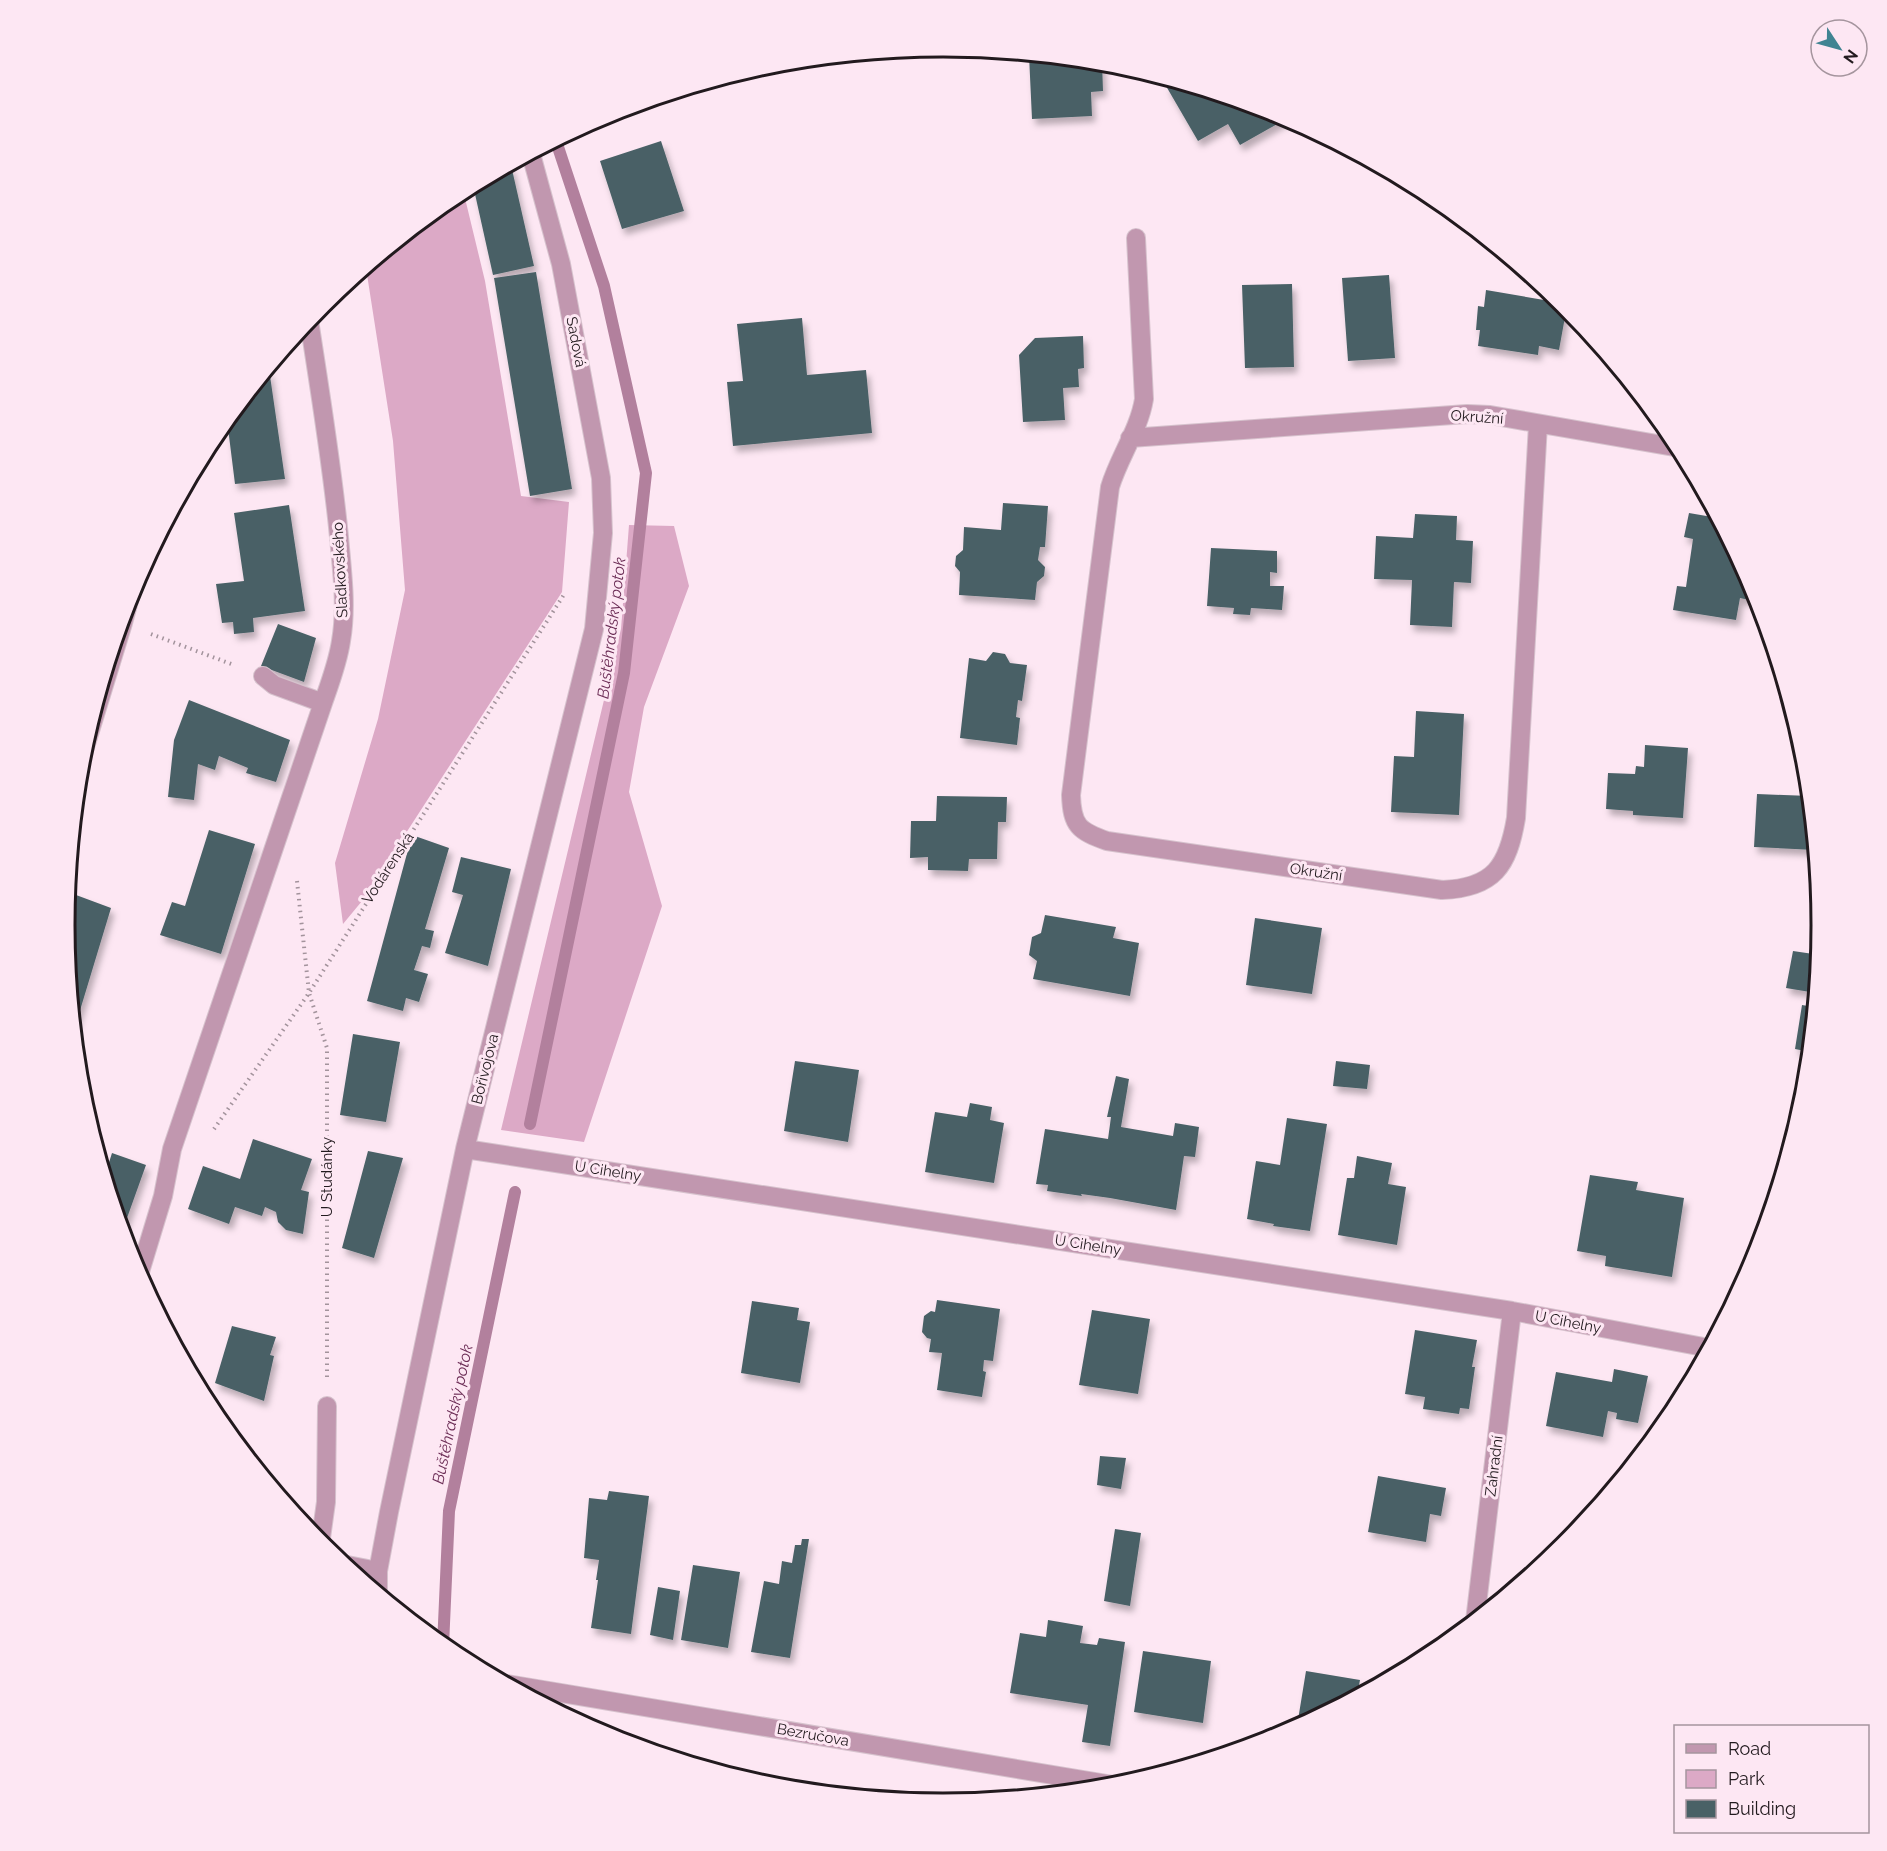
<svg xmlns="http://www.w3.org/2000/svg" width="1887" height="1851" font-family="Raleway,sans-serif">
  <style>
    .green { fill: #dca9c6 }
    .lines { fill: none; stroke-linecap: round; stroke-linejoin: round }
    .stream { stroke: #b2809d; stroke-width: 12 }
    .building { fill: #496166; filter: url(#shadow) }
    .minor-casing { stroke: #d6c2cd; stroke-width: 20 }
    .path { stroke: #a3939c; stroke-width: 4; stroke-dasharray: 1.5 4.5; stroke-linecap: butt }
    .minor { stroke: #c197af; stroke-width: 18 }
    .labels { text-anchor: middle; stroke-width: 6; stroke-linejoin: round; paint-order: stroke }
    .street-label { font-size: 15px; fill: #221a1e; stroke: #fde7f3 }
    .water-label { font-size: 16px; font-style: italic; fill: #6c2d56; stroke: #fde7f3 }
    .rim { fill: none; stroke: #221a1e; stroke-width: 3 }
  </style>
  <defs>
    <filter id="shadow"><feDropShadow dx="3.5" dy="6" stdDeviation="3" flood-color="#0004"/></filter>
  </defs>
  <rect width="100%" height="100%" fill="#fde7f3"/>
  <path class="green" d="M463,190L485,281L521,496L569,502L562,592L362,901L343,924L335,863L378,719L405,590L393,441L366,268L455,194Z
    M629,525L674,526L689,586L644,707L629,792L662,906L584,1142L501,1130L621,629Z"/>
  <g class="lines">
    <path class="stream" d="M530,1124L624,673L646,473L604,286L556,141
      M443,1646L449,1511L515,1192"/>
  </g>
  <path class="building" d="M1029,55L1102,62L1103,91L1091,92L1092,116L1032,119Z
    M1174,81L1280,114L1288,118L1240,145L1228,124L1198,141L1166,86Z
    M661,141L684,211L622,229L600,161Z
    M511,165L534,266L493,275L473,185Z
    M536,272L572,489L530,496L494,278Z
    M1389,275L1395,358L1348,361L1342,278Z
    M1292,284L1294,367L1245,368L1242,285Z
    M1486,290L1544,300V293L1553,294L1567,306L1559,350L1539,346L1538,355L1478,346L1480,330H1476L1478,306L1484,307Z
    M802,318L807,375L866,370L872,433L733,446L727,382L743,381L737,324Z
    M1083,336L1084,368L1078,369L1079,387L1063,388L1065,420L1023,422L1019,355L1035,338Z
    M269,369L285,479L235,484L227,420Z
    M1003,503L1048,506L1045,547H1040L1038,560L1045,567L1044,576L1037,582L1035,600L959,595L960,572L955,566L956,556L963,550L964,527L1001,530Z
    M289,505L305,611L253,618L254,632L234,634L233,622L222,623L216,584L244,581L234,513Z
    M1689,513L1718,518L1746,572V574L1748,575L1756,589L1754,601L1740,598L1736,620L1673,610L1677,586L1686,587L1693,539L1684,537Z
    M1415,514L1457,516L1456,540L1473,541L1471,583L1454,582L1452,627L1410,625L1412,580L1374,579L1376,536L1413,538Z
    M1211,548L1277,551V573L1270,572V586H1284L1282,610L1251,608L1250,615L1233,614L1234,608L1207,606Z
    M278,624L316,638L304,682L261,666Z
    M993,652L1005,654L1010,663L1027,665L1022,701L1018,700L1016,717L1020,718L1017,745L960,738L969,658L986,661Z
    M189,700L290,740L276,782L246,773L248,768L219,756L215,770L198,764L194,800L168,797L174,740Z
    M1416,711L1464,714L1459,815L1391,812L1394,756L1414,757Z
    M1645,745L1688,748L1683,818L1633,815V811L1606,809L1608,773L1635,774L1636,766L1644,767Z
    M1757,794L1810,796V821H1812L1815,850L1754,847Z
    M937,796L1007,797L1006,822H998L997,859H969L968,871L928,870V857L910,858L911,821H936Z
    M209,830L255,844L221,954L160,935L172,902L185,906Z
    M412,835L449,848L425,929L434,931L430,948L422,946L414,970L428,974L419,1002L406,998L403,1011L367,1001Z
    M461,857L511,869L488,966L445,953L463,895L452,892Z
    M68,892L111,908L75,1027L65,925Z
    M1045,915L1116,927L1113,938L1139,943L1130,996L1033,979L1037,961L1029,955L1032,937L1041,933Z
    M1255,918L1322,928L1312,994L1246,985Z
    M1793,951L1820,955L1816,993L1786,988Z
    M1802,1005L1814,1007L1810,1052L1795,1049Z
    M353,1034L400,1042L386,1122L340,1115Z
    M795,1061L859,1070L848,1142L784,1131Z
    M1336,1061L1370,1065L1367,1089L1333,1086Z
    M1805,1061L1809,1062L1806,1097L1795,1133L1793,1132Z
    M1116,1076L1129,1079L1121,1127L1173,1136L1175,1123L1199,1127L1195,1157L1184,1156L1176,1210L1110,1198L1081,1194L1082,1196L1047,1191L1048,1185L1036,1184L1045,1129L1108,1139L1111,1117H1107Z
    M970,1103L992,1107L990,1120L1004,1123L994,1183L925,1172L935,1112L967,1117Z
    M1287,1118L1327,1124L1310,1231L1273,1226L1274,1224L1247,1219L1256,1161L1280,1165Z
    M253,1139L312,1159L301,1190L309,1192L303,1234L286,1230L278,1222L276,1212L265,1207L262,1216L235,1207L229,1224L188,1209L203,1166L240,1179Z
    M368,1151L403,1158L374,1258L342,1248Z
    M112,1153L146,1165L122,1232L105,1175Z
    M1357,1156L1392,1163L1388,1184L1406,1187L1397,1245L1338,1235L1347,1178H1354Z
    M1590,1175L1638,1182L1636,1190L1684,1198L1672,1277L1605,1266L1606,1256L1577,1251Z
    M937,1300L1000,1309L993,1361L984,1360L983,1371L986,1372L982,1397L937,1390L942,1353L929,1352L931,1339L927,1338L922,1332L924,1316L931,1311L935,1312Z
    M752,1301L799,1308L797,1320L810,1322L800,1383L741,1373Z
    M1092,1310L1150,1319L1138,1394L1079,1385Z
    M232,1326L276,1337L270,1355L274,1356L264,1401L215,1383Z
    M1415,1330L1477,1340L1472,1367H1475L1469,1409L1460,1408L1459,1414L1423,1409L1425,1397L1405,1394Z
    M1614,1369L1648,1376L1638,1423L1616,1419L1617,1413L1608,1411L1603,1437L1546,1426L1556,1372L1612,1382Z
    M1100,1456L1126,1458L1121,1489L1097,1485Z
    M1378,1476L1446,1488L1441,1516L1430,1514L1426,1542L1368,1532Z
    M609,1491L649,1496L631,1634L591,1628L598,1580H596L599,1560L584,1558L589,1498L607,1500Z
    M1115,1529L1141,1533L1130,1606L1104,1601Z
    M802,1539H809L790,1658L751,1652L764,1581L779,1584L782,1561L792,1563L795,1545H801Z
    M693,1565L740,1572L728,1648L681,1640Z
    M658,1587L680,1591L673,1640L650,1635Z
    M1048,1620L1083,1626L1080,1643L1097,1645L1099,1638L1125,1642L1110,1746L1082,1742L1088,1705L1010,1693L1020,1633L1046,1637Z
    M1143,1651L1211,1661L1203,1723L1134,1712Z
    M1306,1671L1360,1680L1357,1696L1300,1727L1297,1726Z"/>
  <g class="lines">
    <defs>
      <path id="minor" d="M1136,238L1144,399C1139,430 1119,457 1110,487L1071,795C1072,826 1079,831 1107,841L1442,890C1494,888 1508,866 1516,818L1538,424
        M1130,438L1467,414L1490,415L1680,448
        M263,676L274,685L323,703
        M81,760L123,623L133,586
        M465,1149L1512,1311L1709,1348
        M139,1275L163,1196L172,1149L323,703C330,683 338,662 341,641C347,607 342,571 339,537C332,464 320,392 309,320
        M320,1545L326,1502L327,1406
        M342,1564L378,1571
        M378,1593V1571L389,1512L465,1149L594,629L603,533L601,478L561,264L531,154
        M1475,1621L1512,1311
        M507,1684L1119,1786"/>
    </defs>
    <use href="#minor" class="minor-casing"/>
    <path class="path" d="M151,634L234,665
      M297,881L309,993L327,1048V1377
      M214,1129L309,993L565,593"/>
    <use href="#minor" class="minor"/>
  </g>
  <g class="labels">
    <g class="street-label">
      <text transform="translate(576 342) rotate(79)" y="5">Sadová</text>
      <text transform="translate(1477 417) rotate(4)" y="5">Okružní</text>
      <text transform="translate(340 570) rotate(-93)" y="5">Sladkovského</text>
      <text transform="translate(388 868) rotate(-57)" y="5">Vodárenská</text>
      <text transform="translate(1316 872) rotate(8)" y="5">Okružní</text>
      <text transform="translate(485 1069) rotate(-76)" y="5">Bořivojova</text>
      <text transform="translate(608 1171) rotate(9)" y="5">U Cihelny</text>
      <text transform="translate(327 1177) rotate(-90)" y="5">U Studánky</text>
      <text transform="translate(1088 1245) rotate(9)" y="5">U Cihelny</text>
      <text transform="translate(1568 1322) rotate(11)" y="5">U Cihelny</text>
      <text transform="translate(1494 1466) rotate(-83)" y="5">Zahradní</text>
      <text transform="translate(813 1735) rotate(10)" y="5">Bezručova</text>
    </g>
    <g class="water-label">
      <text transform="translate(611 628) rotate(-83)" y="6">Buštěhradský potok</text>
      <text transform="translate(452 1414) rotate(-78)" y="6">Buštěhradský potok</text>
    </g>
  </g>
  <path d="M0 0H1887V1851H0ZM75 925a868 868 0 1 1 1736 0a868 868 0 1 1-1736 0Z" fill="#fde7f3" fill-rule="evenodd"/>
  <path class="rim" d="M75 925a868 868 0 1 1 1736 0a868 868 0 1 1-1736 0Z"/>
  <rect x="1674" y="1725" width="195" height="108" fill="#fde7f3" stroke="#a5959e" stroke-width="1.5"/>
  <rect x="1686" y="1744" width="30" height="9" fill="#c197af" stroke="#a5959e" stroke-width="1.5"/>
  <text x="1728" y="1755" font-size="18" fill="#221a1e">Road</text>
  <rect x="1686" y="1770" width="30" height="18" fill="#dca9c6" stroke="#a5959e" stroke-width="1.5"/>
  <text x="1728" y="1785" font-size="18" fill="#221a1e">Park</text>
  <rect x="1686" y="1800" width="30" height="18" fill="#496166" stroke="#a5959e" stroke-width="1.5"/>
  <text x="1728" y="1815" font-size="18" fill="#221a1e">Building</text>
  <g transform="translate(1839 48) rotate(126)"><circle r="28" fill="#fde7f3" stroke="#a5959e" stroke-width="1.5"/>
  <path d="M0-4.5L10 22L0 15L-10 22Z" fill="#408492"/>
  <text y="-9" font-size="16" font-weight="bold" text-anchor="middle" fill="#221a1e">N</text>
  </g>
</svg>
